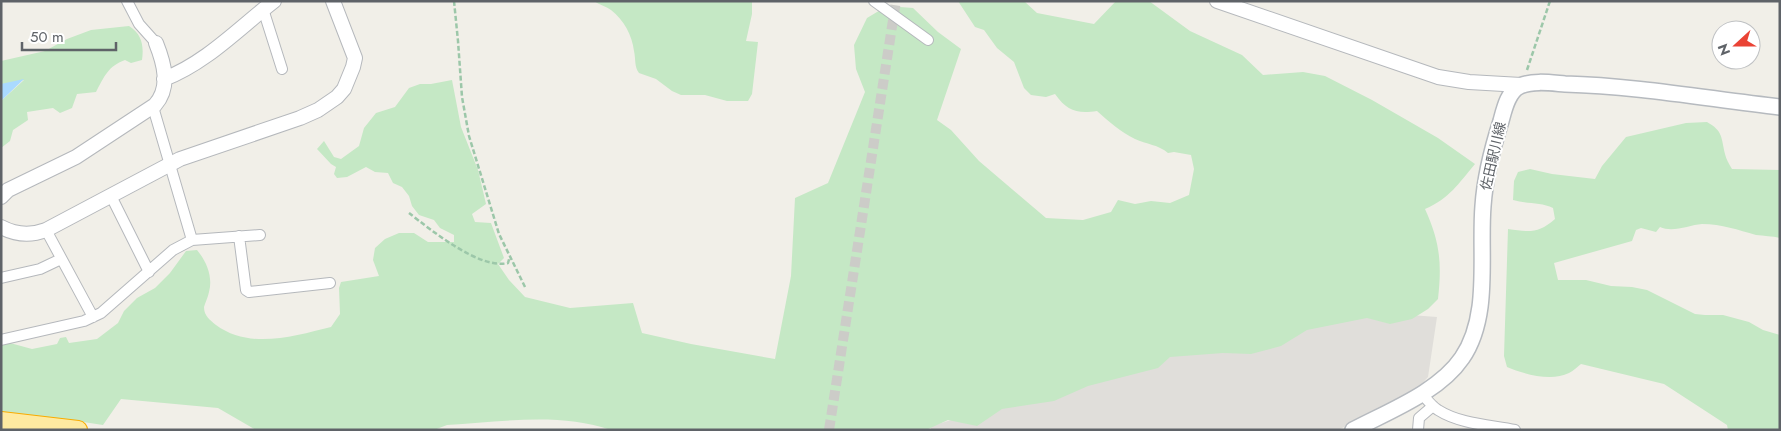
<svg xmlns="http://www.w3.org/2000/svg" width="1781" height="431" font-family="Jost,'Noto Sans JP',sans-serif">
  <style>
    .industrial { fill: #e0deda }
    .green { fill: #c5e8c5 }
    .water { fill: #aadaff }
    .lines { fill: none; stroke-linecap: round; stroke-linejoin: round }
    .minor-tunnel { stroke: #ccccc8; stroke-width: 10; stroke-dasharray: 10 5; stroke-linecap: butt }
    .minor-casing { stroke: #b5b8bc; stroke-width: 12 }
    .tertiary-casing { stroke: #b5b8bc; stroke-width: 16 }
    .secondary-casing { stroke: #b6babf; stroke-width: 18 }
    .trunk-casing { stroke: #f9ab00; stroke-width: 20 }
    .path { stroke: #9cc7a9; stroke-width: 2.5; stroke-dasharray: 5 2.5; stroke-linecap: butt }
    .minor { stroke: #fff; stroke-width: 10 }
    .tertiary { stroke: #fff; stroke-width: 14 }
    .secondary { stroke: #fff; stroke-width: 15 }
    .trunk { stroke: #feeaa1; stroke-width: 18 }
    .labels { text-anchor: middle; stroke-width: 4; stroke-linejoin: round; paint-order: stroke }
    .street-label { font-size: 14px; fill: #5f6368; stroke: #fff }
  </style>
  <rect width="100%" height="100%" fill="#f1efe8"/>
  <path class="industrial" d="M1344,310L1437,317L1428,377L1418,388L1386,406L1338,430H931V426L1083,381L1223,336Z"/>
  <path class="green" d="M594,1H752V14L746,41L758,42L752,94L748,101H727L705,95H681L672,91L656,79L639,73C634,66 636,60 634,51C632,35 624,20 611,10C606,6 599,5 594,1Z
    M958,1H1024L1037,13L1094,24L1116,1H1149L1190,31L1242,55L1263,75L1303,72L1325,76L1372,100L1438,138L1475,164C1458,184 1450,198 1425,209C1440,242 1442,263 1438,299L1428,309L1412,319L1390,324L1367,318L1307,330L1281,346L1251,354L1223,353L1170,357L1158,368L1088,386L1054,401L1002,409L977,426L948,420L926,430H611C559,412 501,422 447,425L434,430H256L218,408L121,399L103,425L57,418L1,416V346L10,343L32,349L57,344L60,338L66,337L69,343L97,339L118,323L124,311L137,298L155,288L170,273L186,251L197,250C207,262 213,277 209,292C208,297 205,303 204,307C204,316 210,320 216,325C250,350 294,336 331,327L340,314L339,288L341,282L379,276L373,260L375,248L385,239L399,233H414L428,242H454V235L440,228L434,220L419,215L412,206L409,196L402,187L393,183L388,173L375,172L366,167L347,177L337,178L334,174L336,167L331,164L317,149L324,141L334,157L341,159L359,146L364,128L376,113L395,107L409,88L420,84H431L452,80L461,127L478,170L486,204L472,214L475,222L491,223L504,258L498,264L509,280L525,297L570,308L633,303L642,333L691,344L775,359L791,276L795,198L828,183L865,92L856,69L854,45L867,18L887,6L913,8L938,32L961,49L937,120L951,130L979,161L1046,218L1083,220L1111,212L1118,200L1135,204L1151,201L1170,203L1189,195L1194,169L1191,155L1174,152L1168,153C1159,145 1146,144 1135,139C1121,132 1109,122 1097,111C1077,114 1067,111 1055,94L1046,97L1031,95L1024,88L1014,62L997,48L984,30L975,27Z
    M129,26C142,34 144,46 142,60L131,63L125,60C108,66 104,77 96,92L77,94L72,108L60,113L53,108L27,112L28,120L13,130L10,141L1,148V101L24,80L1,85V61L45,51L67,39L91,30Z
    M1707,122C1723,131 1721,137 1725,154C1726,159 1729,164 1732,169L1780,170V238C1772,236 1764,236 1756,235C1738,230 1722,224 1702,224C1689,225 1673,233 1660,227L1656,232L1641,228L1636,230L1632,241L1554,263L1558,280H1586L1611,286L1632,287L1647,290L1695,314L1705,315H1723L1749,322L1763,330L1780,335V430H1728L1727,425L1664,384L1581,364C1577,367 1573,371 1569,373C1551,382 1524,374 1507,367L1504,356L1508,229C1529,232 1538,234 1555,219L1553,208C1541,202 1526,204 1513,200L1514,181L1518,172L1530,169L1552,174L1595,179L1602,166L1626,137L1686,123Z"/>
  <path class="water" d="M24,79L3,99L1,101V84Z"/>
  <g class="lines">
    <path class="minor-tunnel" d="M829,430L896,1"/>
    <defs>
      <path id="minor" d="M127,1L139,24L156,43
        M874,1L928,40
        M263,9L282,69
        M153,107L192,240
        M111,196L149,272
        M46,230L93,317
        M239,236L246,290L249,292L330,283
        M1,278L40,269L61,259
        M1,340L84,321L101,313L173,250L192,240L260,235
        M1421,393C1427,399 1431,406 1438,410C1460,424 1490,425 1515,430
        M1418,430L1419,418L1433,406"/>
      <path id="tertiary" d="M1217,1L1438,77L1469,82L1521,85
        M164,79C206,63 239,28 274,1
        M1,197L8,190L76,157L155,105C171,87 164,63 156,43
        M1,227C16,235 30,236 46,230L180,159L300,118L318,110L337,97L344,89L353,67L355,58L333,1"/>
      <path id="secondary" d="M1353,430C1389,411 1439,392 1462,358C1491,316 1479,254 1483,206C1485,177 1492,149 1501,121C1504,110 1508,91 1520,86C1533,80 1552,83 1565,84C1637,86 1709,99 1780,107"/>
      <path id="trunk" d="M1,421L78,430"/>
    </defs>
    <use href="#minor" class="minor-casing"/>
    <use href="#tertiary" class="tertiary-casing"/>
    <use href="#secondary" class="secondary-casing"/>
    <use href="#trunk" class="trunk-casing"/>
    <path class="path" d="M454,1L458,41L462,97L469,136L499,234L526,289
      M1527,70L1550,1
      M409,213C431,230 480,270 508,263L510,256"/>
    <use href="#minor" class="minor"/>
    <use href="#tertiary" class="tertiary"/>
    <use href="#secondary" class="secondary"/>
    <use href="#trunk" class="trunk"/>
  </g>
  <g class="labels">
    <g class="street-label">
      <text transform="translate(1493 156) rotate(-77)" y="5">佐田駅川線</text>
    </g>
  </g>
  <rect width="1781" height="431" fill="none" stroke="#5f6368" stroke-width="5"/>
  <g transform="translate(1736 45) rotate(249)"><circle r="24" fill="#ffffff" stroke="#bfc1c3"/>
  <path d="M0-4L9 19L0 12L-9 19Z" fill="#ea4335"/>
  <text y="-8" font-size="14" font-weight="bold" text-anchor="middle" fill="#5f6368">N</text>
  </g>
  <path d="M22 42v8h94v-8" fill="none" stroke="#5f6368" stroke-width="2.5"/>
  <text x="30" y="42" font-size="15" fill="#5f6368" stroke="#ffffff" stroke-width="4" paint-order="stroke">50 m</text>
</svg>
